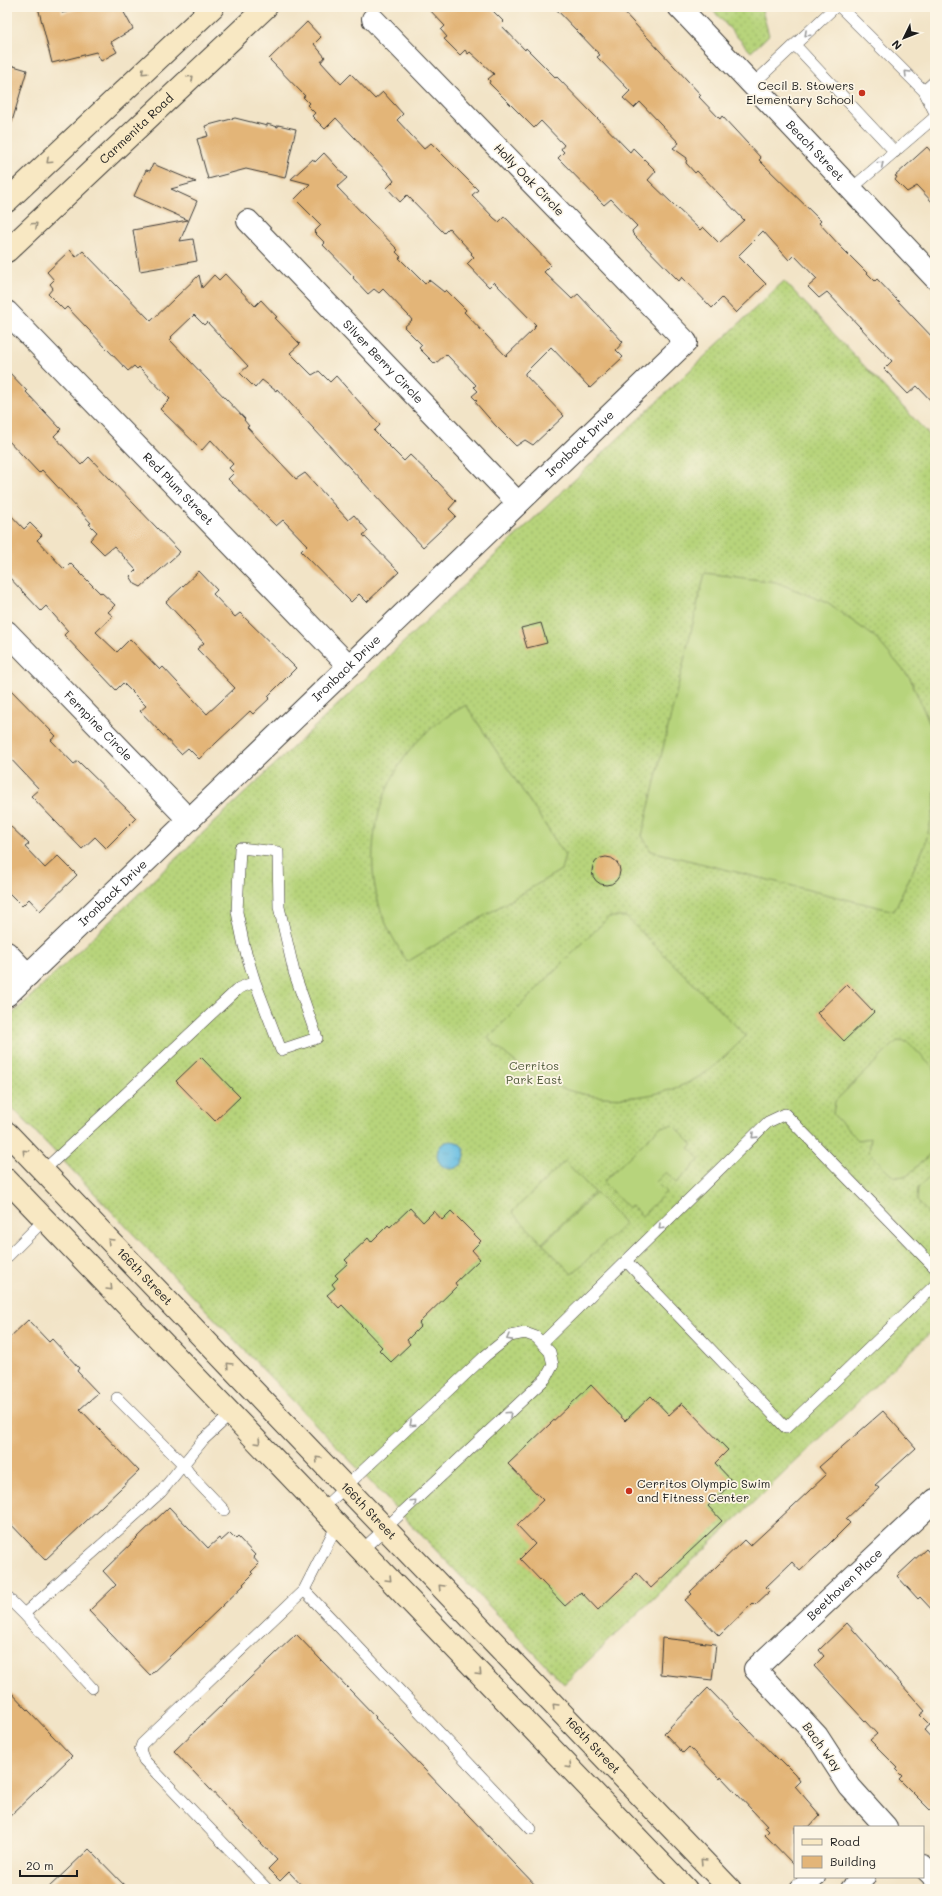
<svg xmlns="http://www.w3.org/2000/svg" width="942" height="1896" font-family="Mali,sans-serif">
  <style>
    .grass { fill: url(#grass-dots); stroke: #6a784c }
    .pitch { fill: #b7d47b; stroke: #6a784c }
    .water { fill: url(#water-ripples); stroke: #406c7f }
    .building { fill: #e3b578 }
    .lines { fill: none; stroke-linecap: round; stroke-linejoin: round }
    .lane-casing { stroke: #3c3a36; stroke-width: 12 }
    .street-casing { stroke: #3c3a36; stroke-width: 24 }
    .secondary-casing { stroke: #3c3a36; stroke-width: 24 }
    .lane { stroke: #fff; stroke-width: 11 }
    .street { stroke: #fff; stroke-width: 22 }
    .secondary { stroke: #f8e8c3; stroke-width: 22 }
    .oneway { stroke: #999 }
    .oneway2 { stroke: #958c78 }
    .poi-dot { fill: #c8321e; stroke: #fcf5e5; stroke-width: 1.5 }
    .labels { text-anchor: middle; stroke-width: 3.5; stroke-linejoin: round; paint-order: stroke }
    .poi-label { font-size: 12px; fill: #1c1c1c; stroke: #fcf5e5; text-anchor: end }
    .street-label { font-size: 12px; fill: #1c1c1c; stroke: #fcf5e5 }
    .park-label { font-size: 12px; fill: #525c3d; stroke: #fcf5e5 }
  </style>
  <defs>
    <pattern id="grass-dots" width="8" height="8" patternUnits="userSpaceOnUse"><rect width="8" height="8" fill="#b7d47b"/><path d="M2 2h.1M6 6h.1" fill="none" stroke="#9db56a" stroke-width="1.8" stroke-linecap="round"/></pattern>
    <pattern id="water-ripples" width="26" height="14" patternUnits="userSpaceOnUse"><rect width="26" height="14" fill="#65bde2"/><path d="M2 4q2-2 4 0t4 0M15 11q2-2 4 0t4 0" fill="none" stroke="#57a2c1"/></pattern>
  </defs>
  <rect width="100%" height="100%" fill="#fcf5e5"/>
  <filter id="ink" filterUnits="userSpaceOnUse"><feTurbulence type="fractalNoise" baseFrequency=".025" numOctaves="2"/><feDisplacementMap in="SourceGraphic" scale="8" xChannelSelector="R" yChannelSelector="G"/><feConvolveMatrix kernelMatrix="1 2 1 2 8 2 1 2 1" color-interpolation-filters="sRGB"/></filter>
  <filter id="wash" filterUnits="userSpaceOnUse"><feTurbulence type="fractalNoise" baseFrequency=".012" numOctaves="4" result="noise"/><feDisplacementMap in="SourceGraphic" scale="16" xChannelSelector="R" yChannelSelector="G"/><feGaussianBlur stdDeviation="0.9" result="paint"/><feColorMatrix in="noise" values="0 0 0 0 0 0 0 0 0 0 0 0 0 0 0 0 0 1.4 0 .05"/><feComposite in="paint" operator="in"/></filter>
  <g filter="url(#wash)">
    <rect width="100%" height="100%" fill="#f2e4c7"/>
    <path class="grass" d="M710,7H761L769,35L751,52Z
      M784,281L935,441V1328L564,1684L7,1102V1019Z"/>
    <path class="pitch" d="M705,573L776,582L827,603L875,637L910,678L934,734L935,805L925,845L894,911L651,851L642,836Z
      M466,705L565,855L561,870L407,962C397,945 387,929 381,911C360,849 380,774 428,731C439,721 452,713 466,705Z
      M609,917H626L746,1036C733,1049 720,1062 705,1073C661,1103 594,1105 547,1082C525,1072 506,1055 488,1038Z
      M897,1041L908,1042L933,1068L935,1079V1149L907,1176L894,1177L869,1152L871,1138L858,1140L833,1114L835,1101Z
      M673,1125L693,1145L689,1148L700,1159L676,1183L666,1172L656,1182L666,1192L642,1216L631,1205L628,1208L603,1182L660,1127Z
      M565,1161L594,1192L542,1243L512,1212Z
      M935,1172V1220L917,1201L918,1188Z
      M596,1193L625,1224L572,1274L543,1244Z"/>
    <path class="water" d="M437 1155a14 14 0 1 1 28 0a14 14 0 1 1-28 0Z"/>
    <g id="blocks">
      <path class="building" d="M38,7H61L62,13L86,7H121L133,29L111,42L117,52L101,61L96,52L52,63Z
        M427,7H489L504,22L501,25L525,50L526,48L556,78L557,77L630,152L633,148L656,171L648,180L700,230L703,227L719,243L744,220L697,171L695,173L686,163L687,158L673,148L679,143L640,102L634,108L623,98L630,91L597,57L600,55L554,7H619L701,95L699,97L720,119L722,116L761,158L759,160L821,221L819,223L841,247L875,281L877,279L935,340V405L917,386L908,394L884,369L892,361L827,292L819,298L808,287L817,279L794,255L789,260L763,231L738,256L766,284L736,313L722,298L712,308L682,277L679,281L633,234L632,231L637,226L611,199L604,205L558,158L564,152L561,149L564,145L541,121L534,128L489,83L490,81L488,79L494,74L470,52L468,54L465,50L460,55L444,39L447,37L441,30L445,26Z
        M307,22L321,37L314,44L325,57L321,62L341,84L351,74L375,99L383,92L403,114L397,120L424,149L431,143L478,190L472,195L494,218L499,222L504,217L507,219L551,265L544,272L572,299L578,294L623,342L616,350L623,357L590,388L551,347L525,373V375L564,416L533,445L525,440L516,446L495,425L475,402L477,401L472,396L478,391L474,387L476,385L446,354L435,364L419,348L422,345L404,327L412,320L408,315L383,289L379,293L374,289L368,294L353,278L354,277L323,245L325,243L314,232L321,225L295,199L310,184L291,179L313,159L315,162L324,153L347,178L337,187L398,250L396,252L401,257L399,258L425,284L429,280L444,292L446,290L466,310L464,312L506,356L535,328L534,327L536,325L494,282L489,287L467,264L474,257L471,254L472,253L449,228L444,233L407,195L400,202L387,188L394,181L388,173L336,118L325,129L312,116L315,113L307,105L309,103L303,97L305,96L269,59Z
        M7,64L27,70L11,125L7,124Z
        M235,118L267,126V124L278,127V125L296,129L285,178L246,169L208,179L197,139L208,136L205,126Z
        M927,147L935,156V205L917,186L907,192L895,180L897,177L895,176Z
        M153,164L196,182L171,189L197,201L180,241L193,239L197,261L140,271L133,230L188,220L134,196L146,170L150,171Z
        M70,250L76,257L83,251L151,321L199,275L202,288L214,275L219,280L225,274L255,306L261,300L277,317L275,318L300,344L290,353L312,375L319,371L330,382L336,376L380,425L374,431L404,461L410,455L435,479L456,501L449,509L456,516L423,547L277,389L276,391L262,380L255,388L240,373L248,366L207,322L204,325L194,315L171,337L172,338L170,340L245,419L244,420L249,426L247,427L296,479L305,473L348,520L354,515L368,531L363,535L399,572L367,602L359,594L351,602L301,551L307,545L283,520L276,526L228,479L234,473L229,468L233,464L211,440L202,450L160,409L170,399L139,367L137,369L134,366L128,371L67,307L64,310L48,294L53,288L50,284L54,280L47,272Z
        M7,370L27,391L26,392L61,429L54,436L81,465L89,457L180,552L141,587L135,584L130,576L136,570L114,546L104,554L90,540L97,532L89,524L91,523L42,470L39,473L7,439Z
        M7,511L24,529L30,523L42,535L37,540L64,569L70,563L100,593L101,592L115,605L108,612L113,616L96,632L117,652L130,639L160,670L163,667L207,714L235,688L197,649L204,643L166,602L199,571L217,590L213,594L235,617L240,613L296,668L268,696L270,698L253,714L250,711L199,759L188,748L181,754L140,711L146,706L123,683L116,690L64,635L68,631L46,606L41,611L7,575Z
        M541,623L547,643L527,648L521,628Z
        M7,686L56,736L51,740L74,764L78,761L136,818L106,848L95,837L82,849L31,796L39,789L7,755Z
        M7,823L29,844L25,847L45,868L58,856L77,875L40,911L29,899L22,906L7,891Z
        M592 871a14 14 0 1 1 28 0a14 14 0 1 1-28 0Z
        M847,984L874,1012L844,1041L817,1013Z
        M201,1057L240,1097L215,1121L176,1081Z
        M410,1208L423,1222L434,1211L442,1220L451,1211L481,1241L472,1250L480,1259L455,1283L457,1286L419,1323L421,1326L407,1340L410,1344L391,1362L379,1350L382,1347L342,1305L339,1308L327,1295L335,1288L332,1284L338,1278L335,1275L348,1263L345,1260L368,1238L371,1242L388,1225L390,1227Z
        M28,1320L49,1342L52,1339L79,1368L77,1371L98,1393L80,1409L139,1471L45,1560L7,1520V1340Z
        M591,1385L625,1421L651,1396L669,1415L682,1403L728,1450L715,1463L733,1482L708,1506L722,1521L651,1588L637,1573L598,1610L581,1592L565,1606L520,1559L535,1544L517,1525L543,1500L508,1464Z
        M883,1411L916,1448L875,1485L879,1488L846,1519L850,1523L828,1545L800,1571L792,1562L766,1587L770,1591L755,1605L753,1603L719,1636L685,1600L692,1594L690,1592L744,1540L750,1546L792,1507L826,1475L819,1467Z
        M169,1507L208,1548L219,1538L221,1541L230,1533L236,1539L238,1537L255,1555L253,1557L259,1564L251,1572L253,1574L243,1584L244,1585L150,1675L89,1611L116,1585L103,1571Z
        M926,1549L935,1559V1613L920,1597L918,1599L897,1576Z
        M847,1623L925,1711L920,1715L930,1725L924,1730L935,1742V1815L899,1779L902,1776L896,1770L898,1768L870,1740L877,1734L814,1666L824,1656L819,1650Z
        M296,1634L376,1717L375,1718L539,1889H305L289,1872L280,1881L268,1869L277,1860L174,1751Z
        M662,1638L716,1644L712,1680L660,1674Z
        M7,1688L72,1756L7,1819Z
        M708,1688L779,1761L780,1759L795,1774L800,1781L795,1786L820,1815L809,1827H795V1866L765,1835L769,1831L765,1827L767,1826L721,1777L720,1779L689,1747L683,1753L664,1733Z
        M89,1849L128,1889H47Z"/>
    </g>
  </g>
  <g filter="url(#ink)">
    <use href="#blocks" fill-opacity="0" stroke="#3c3a36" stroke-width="1"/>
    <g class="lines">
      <defs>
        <path id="lane" d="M840,7L924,91L935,81
          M795,45L895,152
          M753,84L835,7
          M924,91L935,113
          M851,189L935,117
          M43,1171L239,988L255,982L281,1050L317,1038L294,972L279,907L278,852L240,848L237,912L244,946L255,982
          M7,1257L45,1219
          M626,1261L786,1428L935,1285
          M542,1343L768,1122L785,1114L935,1268
          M117,1398L183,1464L189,1473L224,1510
          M322,1509L485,1356L510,1336L525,1333L536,1337L550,1352L553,1365L546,1378L362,1550
          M304,1590L531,1829
          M7,1597L24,1614L161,1492L203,1440L231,1414
          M24,1614L92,1688
          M267,1889L144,1760L140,1750L142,1744L304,1590L337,1525"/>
        <g id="street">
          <path id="s1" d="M679,7L935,278"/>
          <path id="s2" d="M248,221L518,503"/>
          <path id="s3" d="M7,312L349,666"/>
          <path id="s4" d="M7,632L189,820"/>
          <path d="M7,953L28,975"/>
          <path id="s5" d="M7,995L686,342L373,19"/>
          <path id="s6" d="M886,1827L850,1787L817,1736L755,1669L935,1500"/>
          <path d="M923,1866L935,1878"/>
          <path d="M801,1889L814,1877"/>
          <path d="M852,1889L864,1877"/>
        </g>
        <g id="secondary">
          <path d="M7,201L213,7"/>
          <path id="s7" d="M7,251L266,7"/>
          <path id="s8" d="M7,1133L730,1889"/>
          <path d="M7,1180L686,1889"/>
        </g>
      </defs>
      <use href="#lane" class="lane-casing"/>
      <use href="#street" class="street-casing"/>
      <use href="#secondary" class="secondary-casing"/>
      <use href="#lane" class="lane"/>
      <use href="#street" class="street"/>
      <use href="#secondary" class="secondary"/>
    </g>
    <defs><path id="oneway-chevron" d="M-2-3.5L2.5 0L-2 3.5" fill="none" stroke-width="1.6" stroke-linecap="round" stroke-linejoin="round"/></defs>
    <g class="oneway">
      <use href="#oneway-chevron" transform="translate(807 34) rotate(137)"/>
      <use href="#oneway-chevron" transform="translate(907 73) rotate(-135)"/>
      <use href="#oneway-chevron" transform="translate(881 164) rotate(-39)"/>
      <use href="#oneway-chevron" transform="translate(754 1136) rotate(136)"/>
      <use href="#oneway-chevron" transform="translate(661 1227) rotate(136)"/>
      <use href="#oneway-chevron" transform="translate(509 1338) rotate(151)"/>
      <use href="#oneway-chevron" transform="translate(509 1414) rotate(-43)"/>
      <use href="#oneway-chevron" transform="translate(412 1424) rotate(137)"/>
      <use href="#oneway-chevron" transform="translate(414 1502) rotate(-43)"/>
    </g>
    <g class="oneway2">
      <use href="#oneway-chevron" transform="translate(144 72) rotate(137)"/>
      <use href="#oneway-chevron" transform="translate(191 78) rotate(-43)"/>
      <use href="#oneway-chevron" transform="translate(49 161) rotate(137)"/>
      <use href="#oneway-chevron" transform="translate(35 225) rotate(-43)"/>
      <use href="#oneway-chevron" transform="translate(25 1152) rotate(-134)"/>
      <use href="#oneway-chevron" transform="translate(110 1241) rotate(-134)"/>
      <use href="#oneway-chevron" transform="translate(110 1288) rotate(46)"/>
      <use href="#oneway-chevron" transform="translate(229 1365) rotate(-134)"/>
      <use href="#oneway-chevron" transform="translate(258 1442) rotate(46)"/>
      <use href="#oneway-chevron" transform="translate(318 1459) rotate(-134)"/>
      <use href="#oneway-chevron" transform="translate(389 1579) rotate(46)"/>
      <use href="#oneway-chevron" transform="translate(441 1587) rotate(-134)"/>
      <use href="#oneway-chevron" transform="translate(479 1673) rotate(46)"/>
      <use href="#oneway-chevron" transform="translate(555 1706) rotate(-134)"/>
      <use href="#oneway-chevron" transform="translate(569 1766) rotate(46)"/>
      <use href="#oneway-chevron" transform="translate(703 1861) rotate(-134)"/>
    </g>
  </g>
  <g class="poi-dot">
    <circle cx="862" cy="93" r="4"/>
    <circle cx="629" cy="1491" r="4"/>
  </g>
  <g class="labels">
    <g class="poi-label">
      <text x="854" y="90">Cecil B. Stowers<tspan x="854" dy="14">Elementary School</tspan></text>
      <text x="637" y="1488" text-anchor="start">Cerritos Olympic Swim<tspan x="637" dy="14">and Fitness Center</tspan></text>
    </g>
    <g class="street-label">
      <text dy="4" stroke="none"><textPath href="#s7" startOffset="178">Carmenita Road</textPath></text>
      <text dy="4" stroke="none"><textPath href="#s1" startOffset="198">Beach Street</textPath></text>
      <text transform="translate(529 180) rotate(46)" y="4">Holly Oak Circle</text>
      <text dy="4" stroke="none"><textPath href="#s2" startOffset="195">Silver Berry Circle</textPath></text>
      <text dy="4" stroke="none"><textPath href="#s5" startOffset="795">Ironback Drive</textPath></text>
      <text dy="4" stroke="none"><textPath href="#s3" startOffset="246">Red Plum Street</textPath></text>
      <text dy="4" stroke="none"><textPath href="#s5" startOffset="471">Ironback Drive</textPath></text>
      <text dy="4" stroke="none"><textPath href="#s4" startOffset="131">Fernpine Circle</textPath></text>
      <text dy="4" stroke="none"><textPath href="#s5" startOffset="147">Ironback Drive</textPath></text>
      <text dy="4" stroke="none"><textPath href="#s8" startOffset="199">166th Street</textPath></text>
      <text dy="4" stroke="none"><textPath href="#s8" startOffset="523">166th Street</textPath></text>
      <text dy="4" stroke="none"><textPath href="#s6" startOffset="329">Beethoven Place</textPath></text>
      <text dy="4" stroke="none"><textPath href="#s8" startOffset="847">166th Street</textPath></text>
      <text transform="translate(822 1747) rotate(54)" y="4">Bach Way</text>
    </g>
    <g class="park-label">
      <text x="534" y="1070">Cerritos<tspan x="534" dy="14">Park East</tspan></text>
    </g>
  </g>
  <rect width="942" height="1896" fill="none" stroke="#fcf5e5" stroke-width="24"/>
  <rect x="794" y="1826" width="130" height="52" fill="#fcf5e5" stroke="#a29e95"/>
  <rect x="802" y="1839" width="20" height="6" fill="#f8e8c3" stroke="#a29e95"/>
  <text x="830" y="1846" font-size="12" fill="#1c1c1c">Road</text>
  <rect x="802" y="1856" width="20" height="12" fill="#e3b578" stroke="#a29e95"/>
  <text x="830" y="1866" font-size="12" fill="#1c1c1c">Building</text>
  <g transform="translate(904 38) rotate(227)" stroke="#fcf5e5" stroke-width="3" paint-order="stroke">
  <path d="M0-3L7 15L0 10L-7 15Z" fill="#1c1c1c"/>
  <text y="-6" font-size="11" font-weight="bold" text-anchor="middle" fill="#1c1c1c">N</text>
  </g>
  <path d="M20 1870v6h57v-6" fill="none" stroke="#1c1c1c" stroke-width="2"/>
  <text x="26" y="1870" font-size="12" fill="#1c1c1c" stroke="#fcf5e5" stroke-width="3" paint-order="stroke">20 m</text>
</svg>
